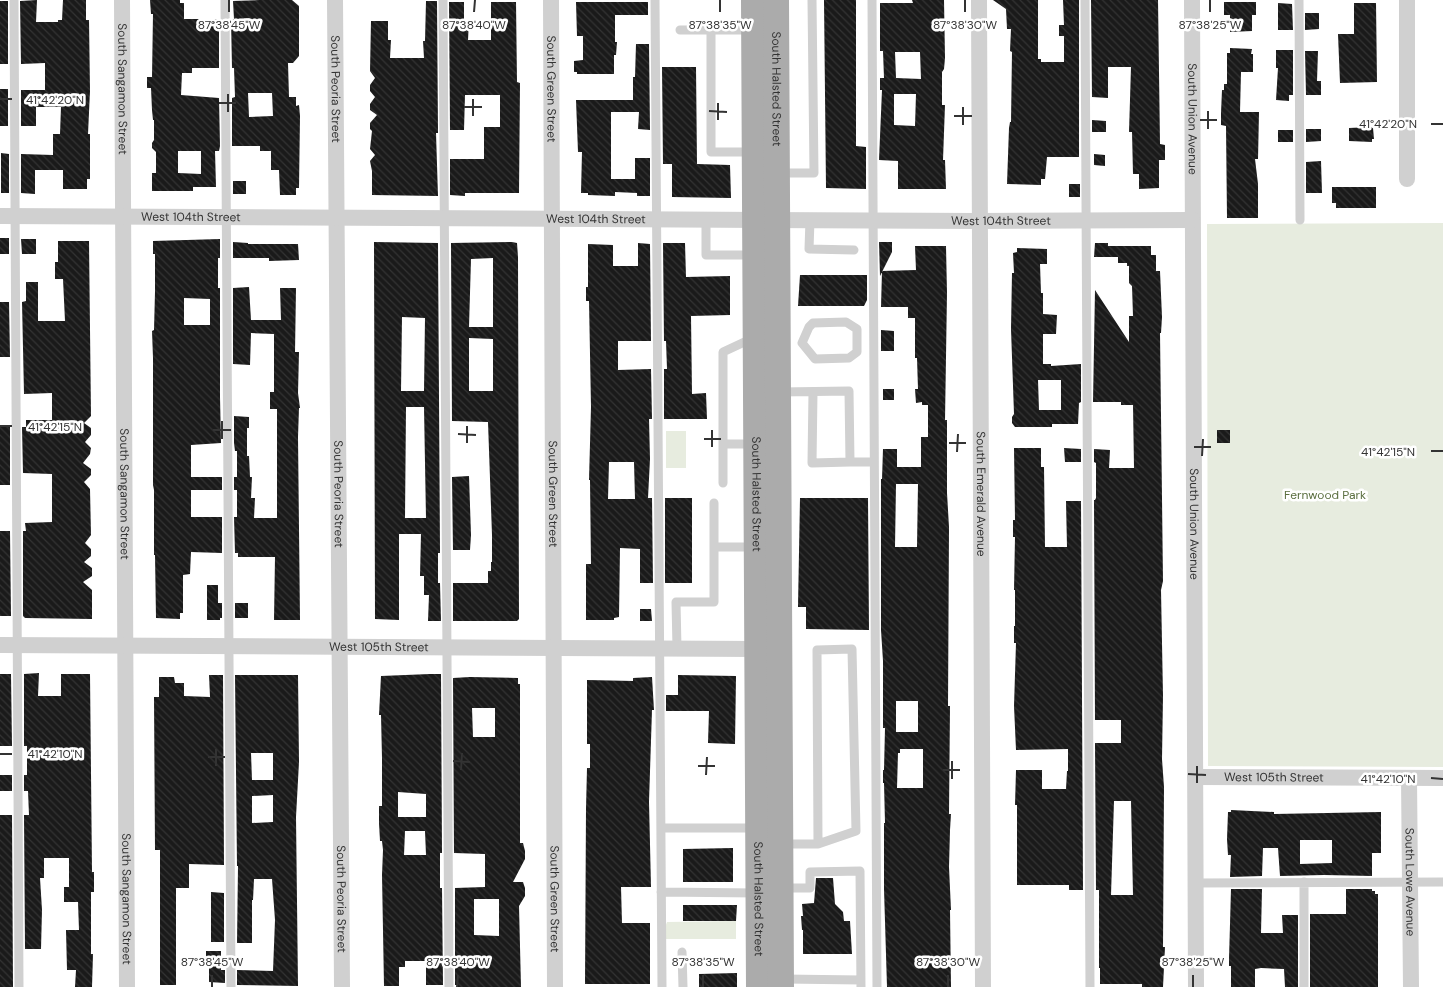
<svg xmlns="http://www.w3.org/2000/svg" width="1443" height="987" font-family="'DM Sans',sans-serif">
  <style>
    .green { fill: #e7ecdf }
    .building { fill: url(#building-back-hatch); fill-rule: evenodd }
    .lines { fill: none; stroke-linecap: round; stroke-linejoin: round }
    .service { stroke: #d0d0d0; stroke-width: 9 }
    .minor { stroke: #d0d0d0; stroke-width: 16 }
    .primary { stroke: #ababab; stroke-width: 26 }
    .ticks { fill: none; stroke: #333; stroke-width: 2 }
    .labels { text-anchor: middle; stroke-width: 5; stroke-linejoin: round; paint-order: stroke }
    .street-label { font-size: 12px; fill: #333; stroke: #fff }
    .park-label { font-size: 12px; fill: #5b6f40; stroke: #fff }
    .ticks-label { font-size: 12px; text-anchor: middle; fill: #333; stroke: #fff; stroke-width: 5; stroke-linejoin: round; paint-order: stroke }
  </style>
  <defs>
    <pattern id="building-back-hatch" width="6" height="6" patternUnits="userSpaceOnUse" patternTransform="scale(1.25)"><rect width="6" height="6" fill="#1a1a1a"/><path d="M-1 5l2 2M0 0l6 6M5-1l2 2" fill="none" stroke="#333"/></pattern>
  </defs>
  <rect width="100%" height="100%" fill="#fff"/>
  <path class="green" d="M1443,223V767L1208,766L1207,224Z
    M666,431H686V468H666Z
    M736,921V939H661L667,922Z"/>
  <path class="building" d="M37,0L36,22H58V20H62L63,0H86V20H89L90,91L88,134H90V179H87V189H63V170H35V194L21,193V154L53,155V134H60L61,107H36V126H21V90H45V63L21,64L20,1Z
    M150,0H180V3H184V19H219V68H192V73H182L181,95L219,98L220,146L219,151H215L216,187H193V191H152V173H156V152L152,148V143L154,140V120H153L152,110L151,88H147V77H152L153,14H151ZM178,151H201V174L178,173Z
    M260,0H292L299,6V56L293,63H288L289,97H296V106L299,105L300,116L299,188H296V195H280L279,170H271V151H260V146H232V98L235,97L234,68H232L231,19H234L233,1ZM248,93H272L273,116L249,117Z
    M824,0H856V146L866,147V189L826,188Z
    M912,0H944L945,58L944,69L942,72V105H945L943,160H945L946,189H898V161L879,160L882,90H880V78H884L883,51H880V3H913ZM895,52H920L921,79L896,78ZM894,94H916L915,126L894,125Z
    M993,0H1038V59H1041V62H1064V36H1059V25H1064L1063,0H1079V157H1047L1045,179H1041V185L1007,184L1009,128L1010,122H1011L1012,52L1010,51L1011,29H1007L1006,9Z
    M1091,0H1158L1160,144L1165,145V160H1159V188L1139,189V174H1133L1132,132H1129L1131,67H1108V98L1092,97Z
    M0,1H8V64H0Z
    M426,1H437L438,133H436L438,196L372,195V171L370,161L375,155L370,149L372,131L370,129V123L377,115L370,110V104L375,97L370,91V85L375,78L370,71L371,21H388V40H391L390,58H424L423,41H425Z
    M449,2H464V21H469L468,40H491V2H516L517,82L520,83L519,193H465V196L450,195V159H484V127H500V95H465L464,130H450Z
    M576,2H648V15H615V42H617L616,55H614V74H577V72H574V61L583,60V36H577Z
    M1224,2H1256V15H1252V31L1230,32V15H1224Z
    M1278,3L1292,4L1293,30H1278Z
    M1354,3H1376L1377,82L1340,83L1338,34H1354Z
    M1305,13H1319V29L1305,30Z
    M636,44H649L650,130L638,129L639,112H611V179H635V158H650V196H637V193L615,192V196L588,195V193H581L582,152H578L576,100H633V77H635Z
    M1230,48L1252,49L1251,54H1253V72H1241L1240,112H1259L1258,159H1255L1258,184V218H1227L1226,126L1221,125V113L1222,90H1224V84H1227V53H1230Z
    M1276,50H1293V95H1289V101L1276,100L1278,68H1276Z
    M1305,51H1318L1317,81H1321V95H1306Z
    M662,67H696L697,164L730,165L731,198L672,197V164H663Z
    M0,89H8V126H0Z
    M1092,120L1106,121V132H1092Z
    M1371,127L1373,128L1374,139H1372V142L1349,141V128Z
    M1306,129H1321V141L1306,142Z
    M1278,130H1293V142H1278Z
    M1,153L9,154V193H1Z
    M1094,154L1105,155V166L1094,165Z
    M1321,161L1322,193H1306V162Z
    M233,181H246V194H233Z
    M1069,184H1080V197H1069Z
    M1332,187H1376V208H1336V203H1332Z
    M0,238H9V254H0Z
    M21,239H36V254H22Z
    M220,239V258H218V288H220V397L221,443L191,445V477H222V490H191V517H222V553L191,552L190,574L183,575V613H180V619L156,618L155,555H154V490L153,485V358L152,331L154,330L155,292V254H153V241ZM184,298L210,299V325H184Z
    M58,241H89L91,416L84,423L91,428V435L85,442L91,448L90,454L83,463L91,469V475L84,482L90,489L91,535L85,543L91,549V556L84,562L92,568V576L83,582L92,590V619L25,618L23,616V531H26L25,523L52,522V474L23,473L22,427H26V420H52V393L24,394L22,302L26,301V282H38V321H65L63,279H55V262H58Z
    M233,242L248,243V244H298L299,260L269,261V258H233Z
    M374,242L438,243L440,550V553H438V583H440L441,621H428L429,595H424V576H420L421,534H399V620L375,619ZM402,317L425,318L424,391H401ZM406,407H424L426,518H405Z
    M512,242L517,243L518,257L519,619L517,621H453V583H488V571H491V562H492V535L488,422L452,421L451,243ZM493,258V327H469L471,259ZM469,338L493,339V391H469Z
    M879,242H892V252L880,276Z
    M638,243L650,244L651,341H618V370L651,369L652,419H649L650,459L648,498H652L653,583H640V549L620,548L619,617L614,618V620H586V564H591L590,480H589L591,407L589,301H586V287H588V244L613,245V266H638ZM609,462H634L635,499H608Z
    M663,243H685L686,277L730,276V315L691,316L692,394L706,393L707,419H664V369H667L666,341H664Z
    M1095,243H1108V246H1151V255H1156V271H1160L1162,317L1161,333H1160L1163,581L1161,590L1163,696L1162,759L1164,787L1163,947H1165L1163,987H1142V984H1100V968H1099V890H1096L1095,743H1121V720H1095L1094,500H1095L1096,498V463L1094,462V449L1110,450L1109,468H1134L1133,405H1121V402H1093L1095,290L1129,342V316H1133L1132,286L1129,283V266H1127V263H1118V257H1094ZM1114,801H1131L1133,895H1111Z
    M915,246H946L947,293L945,420H947V493L949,527L948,706H950L949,814H951L950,830L949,867L951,910H950L951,987H887L884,889V823H885L884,783H883V770H884L885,728H883V661L881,630V479H882L883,449H897V467H921V437H928V405H922V402L916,403L915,389H918L917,358H915V318H908V307H881L882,271L916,270ZM896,484H918L917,547H895ZM896,701H918V732H896ZM900,749H923V788H897L898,753H900Z
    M1017,248L1047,249V264H1040L1041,293H1043V314L1057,315L1056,334H1043V364H1051V366L1081,364V402L1079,403L1078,424H1052V427H1015L1012,423V417L1014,414L1011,329L1012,273H1014L1013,253L1017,252ZM1038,380H1061V410H1039Z
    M800,275H867V300L864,306H798Z
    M249,287L251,320H281L280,288H296L295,352H299L298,393L300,408H299L298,437L300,620H274L275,557H238V553H235L234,517H237V490H234V477H237V451H235L234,443V416L249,417V428H247V456H249L250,477H252L251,498H255L254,518H277V409H270V392H274V334L251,333L250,365L233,364V288Z
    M0,302H9L10,357H0Z
    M881,330L894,331V351H881Z
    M883,389H894V400H883Z
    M0,427H10V485H0Z
    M1217,430H1230V443H1217Z
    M1014,448H1041V467H1044L1045,547H1067L1066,501H1081L1083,890H1069V885H1017V805H1015L1016,770H1042V789H1066L1067,771H1068V749L1016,750L1014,706L1016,643H1014V626H1015V590H1014L1015,537H1013V520H1015Z
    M1064,448L1081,449V462H1065Z
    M469,476L471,535L470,550H453L452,477Z
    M665,498H692V583H665Z
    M800,498H868L869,630L806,629V607H798Z
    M0,531H10L11,616H0Z
    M207,585H218V603H222V618H220V620H207Z
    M235,603H248V618H235Z
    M640,609H651L652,621H640Z
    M39,673L38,696H61V674H90L92,872H94V892H91V954H93L92,987H75L76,970H67L66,930H79L78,902H64V887H69V858H44V878H40L42,910L41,949H25L24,815H29L28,791H24V775H27V746H24V674Z
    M0,674H11L12,746H0Z
    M430,674H441L442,853H440V888H442L443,985H426V961H405V967H399V986H384L382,875L383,850L382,841H380L379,823V806H382V758L381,715H379L381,676ZM398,792L426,794V817H398ZM405,831H425L426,855H404Z
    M209,675H223L224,865L189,864V888H176V985H160V850H155L154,697H159V677H174L175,683H184V696L210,697Z
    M235,675H298L299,762L296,817L298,986L237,985V970L273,971L275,920L272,879H254L253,900H252V943H237L238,866H237ZM251,753H273V780H252ZM273,795V822L252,823V796Z
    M678,675L736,676L735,744L708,743L709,711H666V695H678Z
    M470,677L518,678V684H520V843H523L525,851V859L513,882H523L525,888V896L519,906L521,987H458V985H455V888L485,887V854L454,853L453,678ZM472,708H495V737H473ZM474,899H499V936L474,935Z
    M652,677L654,710H652L649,802L651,887H621L622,923H650V984H585L586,809L587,768H590V744H587V680L633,681V678Z
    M0,775H12V791H0Z
    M1231,810L1274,812V814L1381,812V853H1372V876L1324,875L1280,876L1278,848H1263L1262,876L1230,877L1231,855H1228L1227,839L1228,812H1231ZM1300,840H1332V863L1300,864Z
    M0,815H12L13,987H0Z
    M733,848V882H683V849Z
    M816,878H833L835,904L843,912L844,921H850L852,954H803V930H802L801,916H803L802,904L814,903Z
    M1231,889H1262L1261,933H1283L1282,915H1298V987H1285L1284,969L1261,968L1255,969V987H1231V966H1229V959Z
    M1346,889H1372V891H1375V894H1378V987H1310V914H1346Z
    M211,892L224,893V942H211Z
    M683,905H737L736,921H683Z
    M206,951H221V970H225V983L209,982V964H206Z
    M737,973V987H699V974Z"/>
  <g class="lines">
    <path class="service" d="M14,0L19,987
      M225,0L231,987
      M443,0L449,987
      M655,0L662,987
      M872,0L877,987
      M1085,0L1090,987
      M1299,0L1300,220
      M680,30H711
      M752,152H711V30H753
      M779,173H814L812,0
      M706,219V255H753
      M810,220L809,249L854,250
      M846,322L857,329V352L849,358L815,359L802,343L809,327L813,323Z
      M780,392L849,391L850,462H874
      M813,392L812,463L850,462
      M724,444H754
      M723,483V352L753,338
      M715,547H754
      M677,648L676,602H714V503
      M661,828H755
      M782,844H818L856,831L852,649L817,650L818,844
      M1304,882V987
      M1195,883L1443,882
      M783,888H810V872L860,871L861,987
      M661,892L756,893
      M682,952L683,987
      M784,979L861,980"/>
    <g class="minor">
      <path id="s1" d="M122,0L127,987"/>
      <path id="s2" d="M335,0L342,987"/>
      <path id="s3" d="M551,0L555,987"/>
      <path id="s4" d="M979,0L983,987"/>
      <path id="s5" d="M1192,0L1196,987"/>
      <path d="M1407,0V179"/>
      <path id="s6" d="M0,216L979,221L1192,220"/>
      <path id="s7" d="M0,645L757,649"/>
      <path id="s8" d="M1195,777L1443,778"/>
      <path id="s9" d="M1409,778L1411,987"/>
    </g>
    <g class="primary">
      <path id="s10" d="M754,0L759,987"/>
      <path id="s11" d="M776,0L781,987"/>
    </g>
  </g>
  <path class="ticks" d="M229,12V0M474,12L475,0M720,12V0M965,12V0M1210,12V0M0,99H12M219,103H236M464,107H482M709,111L727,112M228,112V94M473,116V99M954,116H972M718,120V103M1200,120H1217M1431,124H1443M963,125V107M1208,129V111M0,426H12M213,430H231M458,434L476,435M222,439V421M704,439H721M467,443V426M949,443H966M712,447V430M1194,447H1211M1431,451H1443M957,452L958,434M1202,456L1203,439M0,754H12M208,757H225M453,761L470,762M216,766V749M698,766H715M461,770L462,753M943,770H960M1188,774L1206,775M706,775L707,757M1431,778L1443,779M952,779V761M1197,783V766M212,987V975M457,987L458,975M703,987V975M948,987V975M1193,987V975"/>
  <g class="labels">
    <g class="street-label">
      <text dy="4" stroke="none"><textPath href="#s1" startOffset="89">South Sangamon Street</textPath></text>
      <text dy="4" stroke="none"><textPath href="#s2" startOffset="89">South Peoria Street</textPath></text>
      <text dy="4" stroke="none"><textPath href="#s3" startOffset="89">South Green Street</textPath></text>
      <text dy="4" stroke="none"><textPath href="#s11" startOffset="89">South Halsted Street</textPath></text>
      <text dy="4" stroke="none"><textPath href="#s5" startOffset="119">South Union Avenue</textPath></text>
      <text dy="4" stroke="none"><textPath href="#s6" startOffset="191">West 104th Street</textPath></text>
      <text dy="4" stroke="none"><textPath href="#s6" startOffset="596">West 104th Street</textPath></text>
      <text dy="4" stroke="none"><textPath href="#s6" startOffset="1001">West 104th Street</textPath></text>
      <text dy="4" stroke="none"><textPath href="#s1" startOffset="494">South Sangamon Street</textPath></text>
      <text dy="4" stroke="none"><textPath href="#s2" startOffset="494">South Peoria Street</textPath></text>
      <text dy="4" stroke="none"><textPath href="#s3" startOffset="494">South Green Street</textPath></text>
      <text dy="4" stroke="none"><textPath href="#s10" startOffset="494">South Halsted Street</textPath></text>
      <text dy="4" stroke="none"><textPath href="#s4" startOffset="494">South Emerald Avenue</textPath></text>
      <text dy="4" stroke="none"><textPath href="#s5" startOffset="524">South Union Avenue</textPath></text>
      <text dy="4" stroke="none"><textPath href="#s7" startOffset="379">West 105th Street</textPath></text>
      <text dy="4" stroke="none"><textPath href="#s8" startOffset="79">West 105th Street</textPath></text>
      <text dy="4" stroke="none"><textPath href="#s9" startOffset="104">South Lowe Avenue</textPath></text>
      <text dy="4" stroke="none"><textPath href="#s1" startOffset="899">South Sangamon Street</textPath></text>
      <text dy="4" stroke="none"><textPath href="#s2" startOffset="899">South Peoria Street</textPath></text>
      <text dy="4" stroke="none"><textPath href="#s3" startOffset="899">South Green Street</textPath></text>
      <text dy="4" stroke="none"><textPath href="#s10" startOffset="899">South Halsted Street</textPath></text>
    </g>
    <g class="park-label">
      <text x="1325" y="499">Fernwood Park</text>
    </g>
  </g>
  <g class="ticks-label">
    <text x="229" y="29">87°38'45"W</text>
    <text x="474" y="29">87°38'40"W</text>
    <text x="720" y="29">87°38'35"W</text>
    <text x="965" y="29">87°38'30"W</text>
    <text x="1210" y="29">87°38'25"W</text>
    <text x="55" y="104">41°42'20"N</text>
    <text x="1388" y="128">41°42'20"N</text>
    <text x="55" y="431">41°42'15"N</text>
    <text x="1388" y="456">41°42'15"N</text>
    <text x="55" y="758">41°42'10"N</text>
    <text x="1388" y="783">41°42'10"N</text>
    <text x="212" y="966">87°38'45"W</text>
    <text x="458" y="966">87°38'40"W</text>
    <text x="703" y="966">87°38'35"W</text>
    <text x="948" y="966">87°38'30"W</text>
    <text x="1193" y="966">87°38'25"W</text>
  </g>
</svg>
